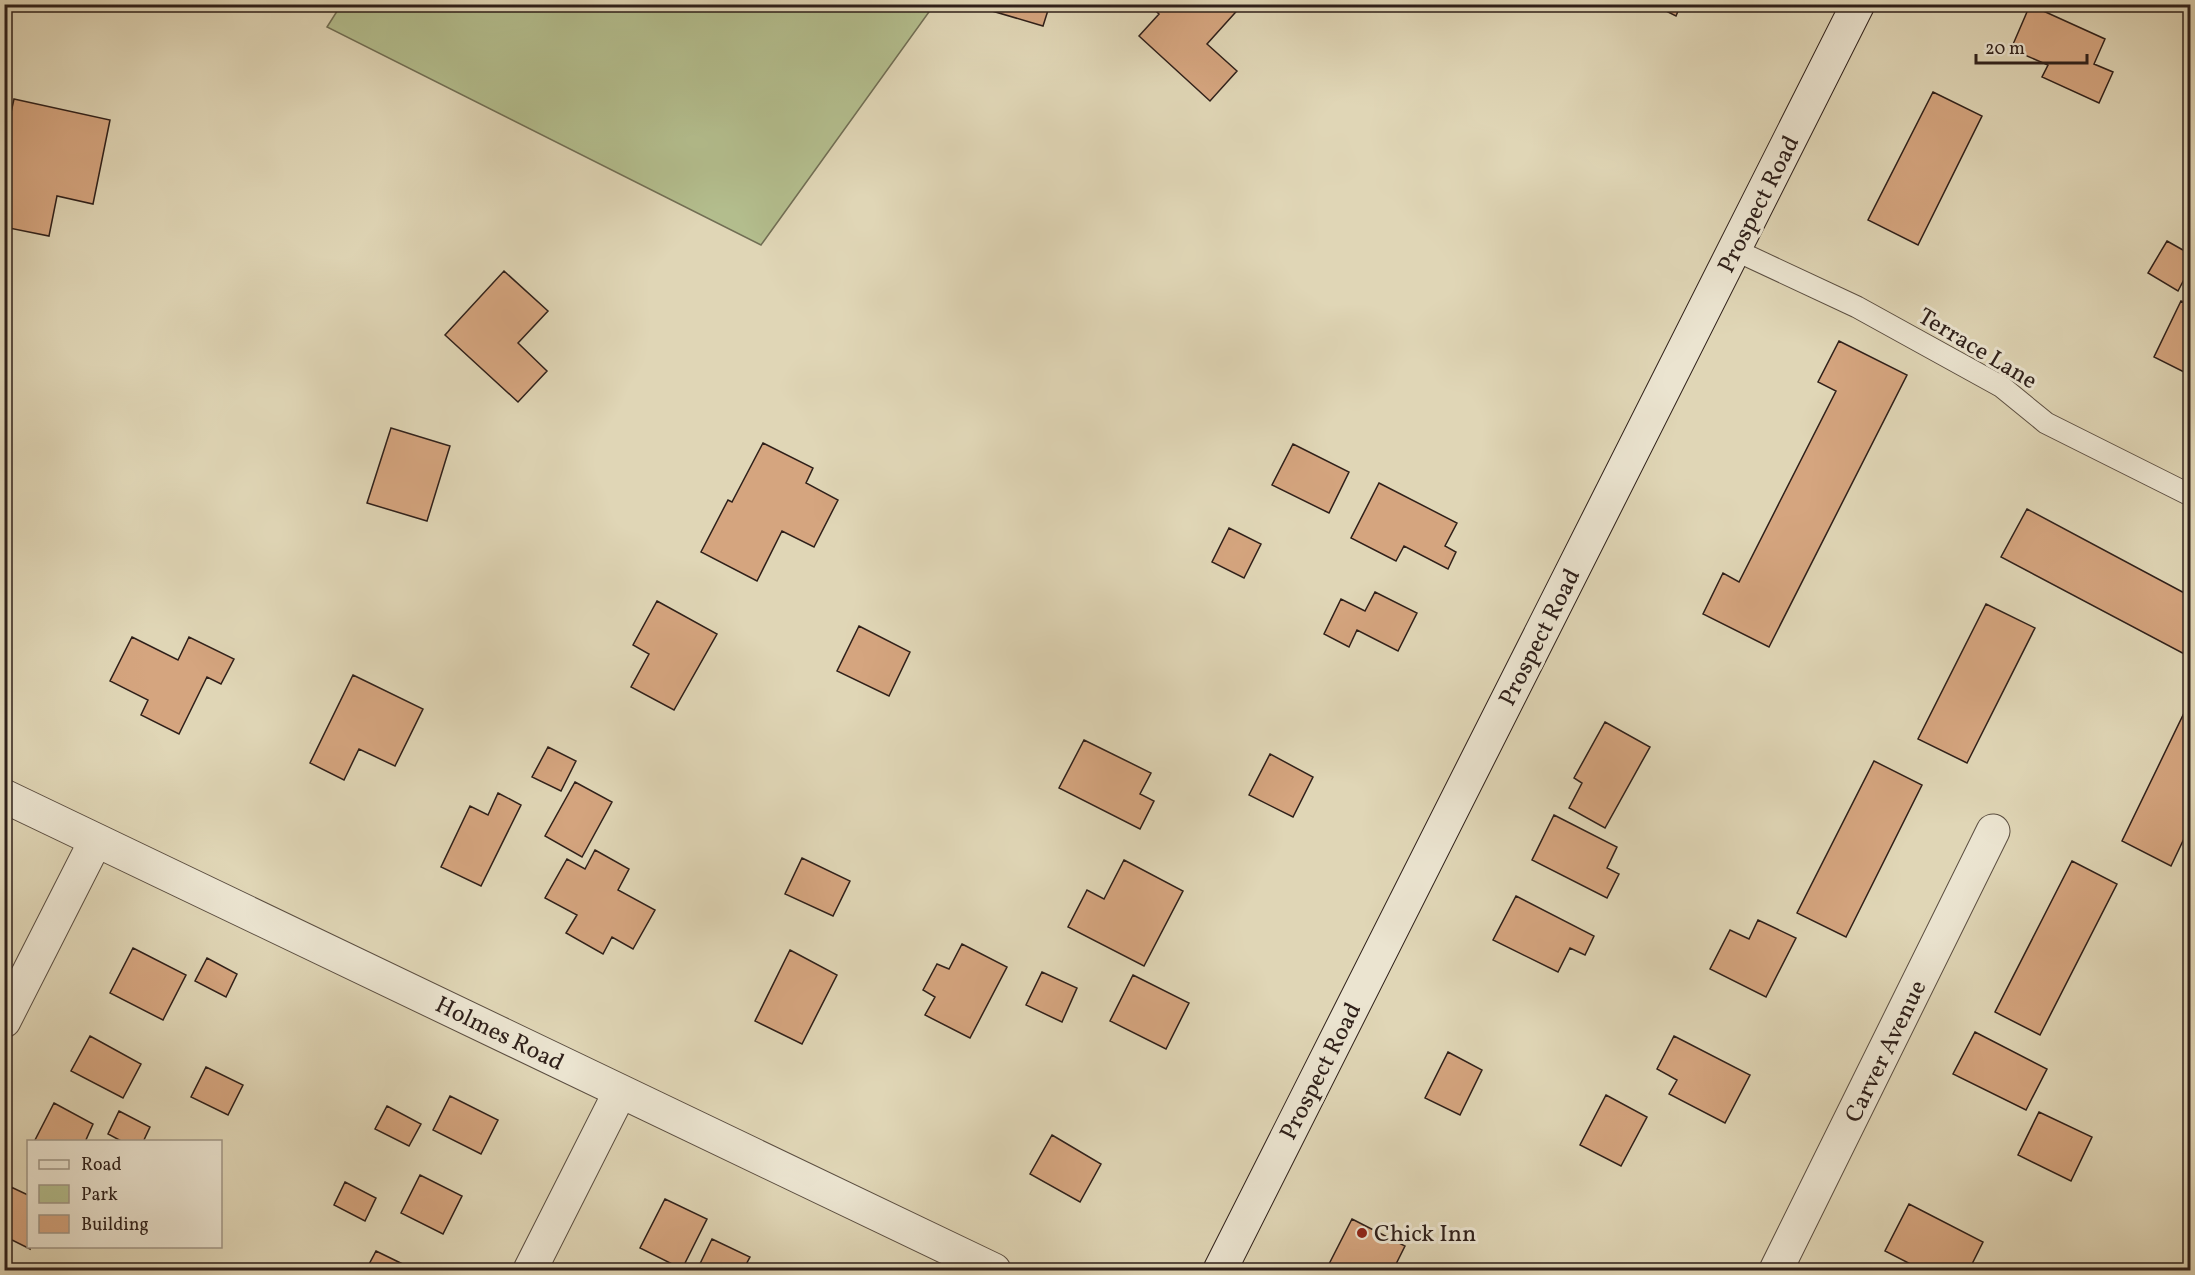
<svg xmlns="http://www.w3.org/2000/svg" width="2195" height="1275" font-family="Vollkorn,serif">
  <style>
    .green { fill: #b3bd8d; stroke: #716e54; stroke-width: 1.5 }
    .building { fill: #d5a57f; stroke: #2f201a; stroke-width: 1.5 }
    .lines { fill: none; stroke-linecap: round; stroke-linejoin: round }
    .service-casing { stroke: #5b4e41; stroke-width: 23 }
    .minor-casing { stroke: #5b4e41; stroke-width: 35 }
    .secondary-casing { stroke: #2f201a; stroke-width: 35 }
    .service { stroke: #ebe4d0; stroke-width: 21 }
    .minor { stroke: #ebe4d0; stroke-width: 33 }
    .secondary { stroke: #ebe4d0; stroke-width: 33 }
    .poi-dot { fill: #8f2418; stroke: #ebe4d0; stroke-width: 2 }
    .labels { text-anchor: middle; stroke-width: 6; stroke-linejoin: round; paint-order: stroke }
    .street-label { font-size: 24px; fill: #2f201a; stroke: #ebe4d0 }
    .poi-label { font-size: 24px; fill: #2f201a; stroke: #ebe4d0; text-anchor: start }
  </style>
  <rect width="100%" height="100%" fill="#e0d6b6"/>
  <filter id="stains"><feTurbulence type="fractalNoise" baseFrequency=".00333" numOctaves="4"/><feColorMatrix values="0 0 0 0 .2 0 0 0 0 .09 0 0 0 0 .02 0 0 0 .5 -.17"/></filter>
  <radialGradient id="worn" r=".72"><stop offset=".6" stop-color="#630" stop-opacity="0"/><stop offset="1" stop-color="#630" stop-opacity=".3"/></radialGradient>
  <path class="green" d="M341,5V4L934,5L761,245L327,27Z"/>
  <path class="building" d="M976,4H1050L1043,26L975,6Z
    M1243,4L1207,44L1237,71L1210,101L1139,36L1159,14L1148,4Z
    M1652,4H1681L1676,16Z
    M2030,5L2105,39L2094,64L2113,72L2099,103L2042,77L2048,65L2011,49Z
    M1933,92L1982,116L1918,245L1868,220Z
    M14,99L110,120L93,204L57,196L49,236L4,227V206L10,179L4,178V144Z
    M2167,241L2190,254V268L2178,291L2148,273Z
    M504,271L548,311L518,343L547,371L518,402L445,335Z
    M2181,301L2190,305V375L2154,357Z
    M1839,341L1907,375L1769,647L1703,614L1723,573L1739,582L1836,391L1818,382Z
    M391,428L450,446L427,521L367,503Z
    M763,443L813,468L806,483L838,500L814,547L782,531L757,581L701,552L728,500L732,502Z
    M1293,444L1349,472L1329,513L1272,485Z
    M1379,483L1457,523L1445,546L1456,552L1448,569L1404,546L1396,561L1351,538Z
    M2027,509L2190,596V657L2001,557Z
    M1229,528L1261,544L1244,578L1212,562Z
    M1375,592L1417,613L1398,651L1357,630L1349,647L1324,634L1341,599L1365,611Z
    M657,601L717,634L674,710L631,687L649,654L633,645Z
    M1986,604L2035,628L1967,763L1918,739Z
    M859,626L910,652L889,696L837,671Z
    M132,637L178,660L189,637L234,659L221,684L207,677L179,734L141,715L148,700L110,681Z
    M353,675L423,709L395,766L359,749L344,780L310,763Z
    M2185,711L2190,713V826L2171,866L2122,841Z
    M1605,722L1650,747L1605,828L1569,808L1582,783L1574,778Z
    M1084,740L1151,773L1140,794L1154,801L1140,829L1059,788Z
    M548,747L576,761L561,791L532,777Z
    M1270,754L1313,777L1293,817L1249,795Z
    M1874,761L1922,785L1846,937L1797,913Z
    M575,782L612,802L582,857L545,836Z
    M498,793L521,805L481,886L441,867L470,806L488,815Z
    M1554,815L1617,847L1607,868L1619,874L1607,898L1532,860Z
    M595,850L629,869L618,890L655,910L633,949L612,937L603,954L566,933L577,915L545,898L567,859L585,869Z
    M802,858L850,881L833,916L785,894Z
    M1124,860L1183,891L1144,966L1068,927L1087,890L1104,899Z
    M2072,861L2117,884L2040,1035L1995,1012Z
    M1516,896L1594,936L1585,955L1570,948L1558,972L1493,940Z
    M1758,920L1796,938L1766,997L1710,969L1730,930L1749,939Z
    M962,944L1007,967L970,1038L925,1015L935,997L923,990L937,964L949,969Z
    M133,948L186,975L163,1020L110,993Z
    M790,950L837,975L802,1044L755,1021Z
    M207,958L237,974L226,997L195,981Z
    M1042,972L1077,988L1062,1022L1026,1005Z
    M1133,975L1189,1003L1166,1049L1110,1021Z
    M1975,1032L2047,1069L2026,1110L1953,1074Z
    M90,1036L141,1064L123,1098L71,1071Z
    M1674,1036L1750,1075L1725,1123L1669,1094L1677,1080L1657,1069Z
    M1448,1052L1482,1070L1460,1115L1425,1098Z
    M206,1067L243,1085L228,1115L191,1097Z
    M1606,1095L1647,1117L1621,1166L1580,1145Z
    M450,1096L498,1120L481,1154L433,1130Z
    M54,1103L93,1124L85,1142H34Z
    M387,1106L421,1124L409,1146L375,1129Z
    M119,1111L150,1127L143,1142H123L108,1134Z
    M2039,1112L2092,1137L2071,1181L2018,1155Z
    M1052,1135L1101,1164L1080,1202L1030,1174Z
    M420,1175L462,1196L443,1234L401,1213Z
    M345,1182L376,1198L365,1221L334,1205Z
    M11,1187L28,1195L30,1249L4,1236V1200Z
    M665,1199L707,1219L682,1269L640,1248Z
    M1909,1204L1983,1242L1969,1270H1922L1885,1251Z
    M1352,1219L1405,1246L1393,1270H1326Z
    M712,1239L750,1257L743,1270H697Z
    M376,1251L415,1270H366Z"/>
  <g class="lines">
    <defs>
      <path id="service" d="M1735,250L1857,307L2002,387L2046,423L2190,495"/>
      <path id="minor" d="M4,796L994,1270
        M4,1021L96,840
        M530,1270L620,1092
        M1776,1270L1993,831"/>
      <path id="secondary" d="M1220,1270L1858,4"/>
    </defs>
    <use href="#service" class="service-casing"/>
    <use href="#minor" class="minor-casing"/>
    <use href="#secondary" class="secondary-casing"/>
    <use href="#service" class="service"/>
    <use href="#minor" class="minor"/>
    <use href="#secondary" class="secondary"/>
  </g>
  <circle class="poi-dot" cx="1362" cy="1233" r="6"/>
  <g class="labels">
    <g class="street-label">
      <text transform="translate(1758 204) rotate(-63)" y="8">Prospect Road</text>
      <text transform="translate(1978 348) rotate(31)" y="8">Terrace Lane</text>
      <text transform="translate(1539 637) rotate(-63)" y="8">Prospect Road</text>
      <text transform="translate(500 1033) rotate(26)" y="8">Holmes Road</text>
      <text transform="translate(1885 1051) rotate(-64)" y="8">Carver Avenue</text>
      <text transform="translate(1320 1071) rotate(-63)" y="8">Prospect Road</text>
    </g>
    <g class="poi-label">
      <text x="1374" y="1241">Chick Inn</text>
    </g>
  </g>
  <rect width="2195" height="1275" fill="none" stroke="#e0d6b6" stroke-width="24"/>
  <rect x="6" y="6" width="2183" height="1263" fill="none" stroke="#2f201a" stroke-width="3"/>
  <rect x="12" y="12" width="2171" height="1251" fill="none" stroke="#2f201a" stroke-width="1.5"/>
  <rect x="27" y="1140" width="195" height="108" fill="#ebe4d0" stroke="#a09687" stroke-width="1.5"/>
  <rect x="39" y="1160" width="30" height="9" fill="#ebe4d0" stroke="#a09687" stroke-width="1.5"/>
  <text x="81" y="1170" font-size="18" fill="#2f201a">Road</text>
  <rect x="39" y="1185" width="30" height="18" fill="#b3bd8d" stroke="#a09687" stroke-width="1.5"/>
  <text x="81" y="1200" font-size="18" fill="#2f201a">Park</text>
  <rect x="39" y="1215" width="30" height="18" fill="#d5a57f" stroke="#a09687" stroke-width="1.5"/>
  <text x="81" y="1230" font-size="18" fill="#2f201a">Building</text>
  <path d="M1976 54v9h111v-9" fill="none" stroke="#2f201a" stroke-width="3"/>
  <text x="1985" y="54" font-size="18" fill="#2f201a" stroke="#ebe4d0" stroke-width="4.5" paint-order="stroke">20 m</text>
  <rect width="100%" height="100%" filter="url(#stains)"/>
  <rect width="100%" height="100%" fill="url(#worn)"/>
</svg>
